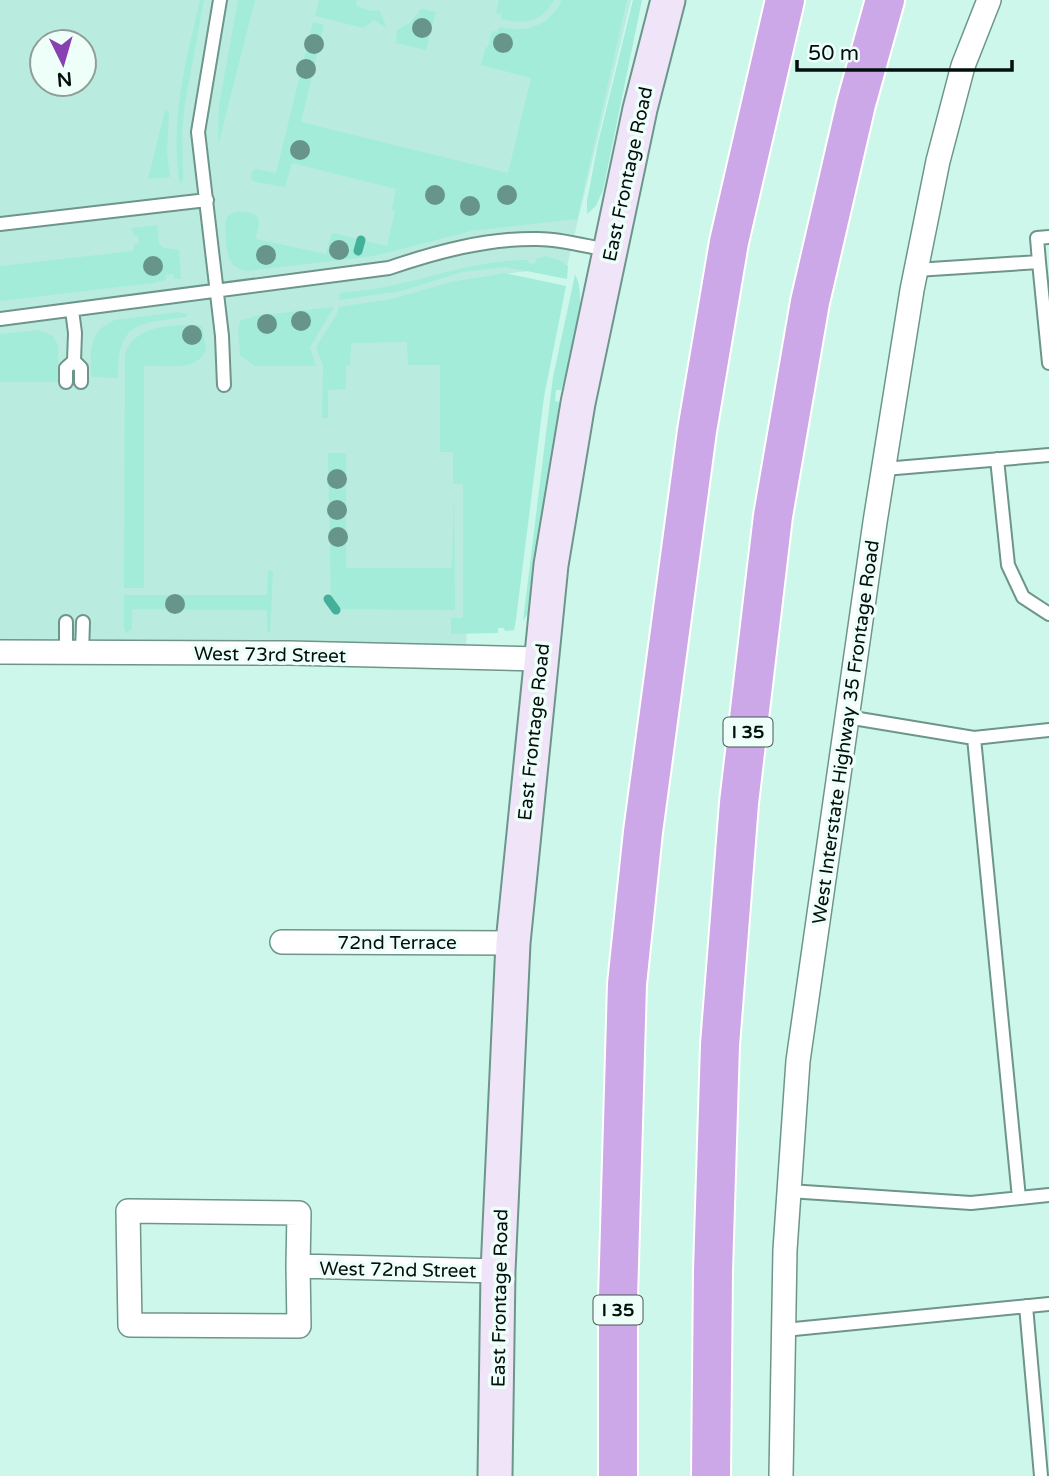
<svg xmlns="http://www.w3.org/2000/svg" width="1049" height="1476" font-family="'Varela Round',sans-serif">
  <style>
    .built { fill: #b9ecde; fill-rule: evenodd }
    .green { fill: #a2ecd9 }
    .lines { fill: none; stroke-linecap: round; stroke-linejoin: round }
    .stream { stroke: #44b099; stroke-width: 9 }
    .lane-casing { stroke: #6e958b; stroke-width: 16 }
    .street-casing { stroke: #6e958b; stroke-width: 26 }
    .secondary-casing { stroke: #6e958b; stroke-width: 37 }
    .highway-casing { stroke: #fff; stroke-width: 42 }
    .lane { stroke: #fff; stroke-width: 12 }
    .street { stroke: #fff; stroke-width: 23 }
    .secondary { stroke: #f0e5f8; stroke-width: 33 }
    .highway { stroke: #cca8e8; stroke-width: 38 }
    .tree { fill: #68958a }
    .labels { text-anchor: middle; stroke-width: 7; stroke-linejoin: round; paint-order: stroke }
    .shield { fill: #eefef9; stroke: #495753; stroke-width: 2 }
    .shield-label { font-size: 18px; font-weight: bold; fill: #020f0c }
    .street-label { font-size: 19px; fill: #020f0c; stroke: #eefef9 }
  </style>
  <rect width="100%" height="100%" fill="#cdf7eb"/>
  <path class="built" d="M0,0H631L567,266L480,277L466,648L0,649ZM42,42H84V84H42Z"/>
  <path class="green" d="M200,0H204L185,103L182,130L183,179L180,184C169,122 186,61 200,0Z
    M238,0H255L218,145L219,105Z
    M319,0H356L357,6L371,11L379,10L387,28L374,20L364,28L315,16Z
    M499,0H554C542,22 524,25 501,19L502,14L496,13Z
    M562,0H627L577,219L471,231L374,256L248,271C240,270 233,267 230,260C226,253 223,223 228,216C233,210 253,210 258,218C261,223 256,234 256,239L326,254L331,235L334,233L357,239L354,254L361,255L364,241L387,246L395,212L392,209L396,189L292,163L285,187L255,182L251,179V173L255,169L276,173L313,22L324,25L301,122L508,173L531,78L481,65L486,47H488L492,31L497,32L499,27C526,33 549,27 562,0Z
    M633,0H642L603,190L596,206L587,214V201L598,143Z
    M421,9L436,12L426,50L396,43L397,30L410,23Z
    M165,110L169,111L167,153L170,177L148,179Z
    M157,225L159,244L164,248L179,250L181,279H174L173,274L166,275V280L153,283L0,301V266L133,251L134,244L139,243L138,236H134L131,228Z
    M545,256L559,260L568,266L567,279L505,267L462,272L401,291L339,300L340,293C358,291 377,289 394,285C441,275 478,260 528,260L529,264L536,263V259Z
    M505,273L566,286L544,397L516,619L514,630L505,631L504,628H498V633L451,634V618H463V484H453V452H440V365H408L407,342L351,343L350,365H346V389L328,390V418H322L323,366L316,347L338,312V307L392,299L451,282Z
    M575,275C589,296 570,367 561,390H556L555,401L559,402L558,415L528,613L523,621L553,377Z
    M334,307L310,347L316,366H255L240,355L238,330L240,321L255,316Z
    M178,312L187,314V317C140,323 117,321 118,378L91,377C91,351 87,332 115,320Z
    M202,325L206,350C197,373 164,364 144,366V588H124L125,354C135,323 175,325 202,325Z
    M39,330L53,336L58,345V382H0V334Z
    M328,453H346V568H452L454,493L455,610L340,609L331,599Z
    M270,570L273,572L270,633L267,631V610L132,609V629L126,633L124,629V595H267L268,572Z"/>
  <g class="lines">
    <path class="stream" d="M358,251L361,240
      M328,599L336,610"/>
    <defs>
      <path id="lane" d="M220,0L198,132L222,336L224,385
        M0,224L207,200
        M1039,262L1049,363
        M916,270L1039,262L1037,238L1049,237
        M0,319L389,268C436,252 487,238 538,239C561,239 585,246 607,250
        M74,361L81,368V382
        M66,382V368L74,361L75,333L72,310
        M997,459L1008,565L1023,597L1049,614
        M884,469L1049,455
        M66,653V622
        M82,653L83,622
        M847,717L974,738L1049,730
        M974,738L1019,1198
        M789,1191L971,1203L1049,1195
        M1026,1306L1041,1476
        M784,1330L1049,1304"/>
      <path id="street" d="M0,652L289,653L541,659
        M282,942L513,943
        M298,1266L299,1213L128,1211L130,1325L299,1326L298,1266L498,1271
        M781,1476L785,1250L798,1061L875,522L912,290L938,161L963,66L989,0"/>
      <path id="secondary" d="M495,1476L498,1271L513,943L551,565L578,403L640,109L668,0"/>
      <path id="highway" d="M618,1476V1298L627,984L643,832L697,431L729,242L785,0
        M711,1476L713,1271L720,1045L739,803L773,516L810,302L856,104L885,0"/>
    </defs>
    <use href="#lane" class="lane-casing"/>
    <use href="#street" class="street-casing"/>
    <use href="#secondary" class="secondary-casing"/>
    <use href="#highway" class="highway-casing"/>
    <use href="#lane" class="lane"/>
    <use href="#street" class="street"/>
    <use href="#secondary" class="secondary"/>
    <use href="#highway" class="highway"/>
  </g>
  <g class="tree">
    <circle cx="422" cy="28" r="10"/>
    <circle cx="503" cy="43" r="10"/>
    <circle cx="314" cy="44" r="10"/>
    <circle cx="306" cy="69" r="10"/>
    <circle cx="300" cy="150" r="10"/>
    <circle cx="435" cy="195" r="10"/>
    <circle cx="507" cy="195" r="10"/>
    <circle cx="470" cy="206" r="10"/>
    <circle cx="339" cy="250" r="10"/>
    <circle cx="266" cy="255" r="10"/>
    <circle cx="153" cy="266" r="10"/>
    <circle cx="301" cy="321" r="10"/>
    <circle cx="267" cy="324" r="10"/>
    <circle cx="192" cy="335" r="10"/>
    <circle cx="337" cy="479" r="10"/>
    <circle cx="337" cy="510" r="10"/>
    <circle cx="338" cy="537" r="10"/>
    <circle cx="175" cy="604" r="10"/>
  </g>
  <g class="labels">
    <g class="shield">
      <rect x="723.5" y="717.5" width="49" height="29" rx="5"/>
      <rect x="593.5" y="1295.5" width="49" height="29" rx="5"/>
    </g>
    <g class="shield-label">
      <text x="748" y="738">I 35</text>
      <text x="618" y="1316">I 35</text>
    </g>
    <g class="street-label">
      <text transform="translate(627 174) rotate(-78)" y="7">East Frontage Road</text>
      <text transform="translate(270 654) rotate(1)" y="7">West 73rd Street</text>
      <text transform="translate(533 732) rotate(-84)" y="7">East Frontage Road</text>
      <text transform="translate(845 732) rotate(-82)" y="7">West Interstate Highway 35 Frontage Road</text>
      <text x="397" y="949">72nd Terrace</text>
      <text transform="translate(398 1269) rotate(1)" y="7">West 72nd Street</text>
      <text transform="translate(499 1298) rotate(-89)" y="7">East Frontage Road</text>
    </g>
  </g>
  <g transform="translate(63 63) rotate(175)"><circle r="33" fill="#eefef9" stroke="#909e9a" stroke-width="2"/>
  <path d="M0-5L12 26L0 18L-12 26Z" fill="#8841b3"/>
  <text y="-10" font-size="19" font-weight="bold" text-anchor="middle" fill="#020f0c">N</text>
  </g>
  <path d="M797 60v10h215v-10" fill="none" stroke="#020f0c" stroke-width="3.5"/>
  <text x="808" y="60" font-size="21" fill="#020f0c" stroke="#eefef9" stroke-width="5" paint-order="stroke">50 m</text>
</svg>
